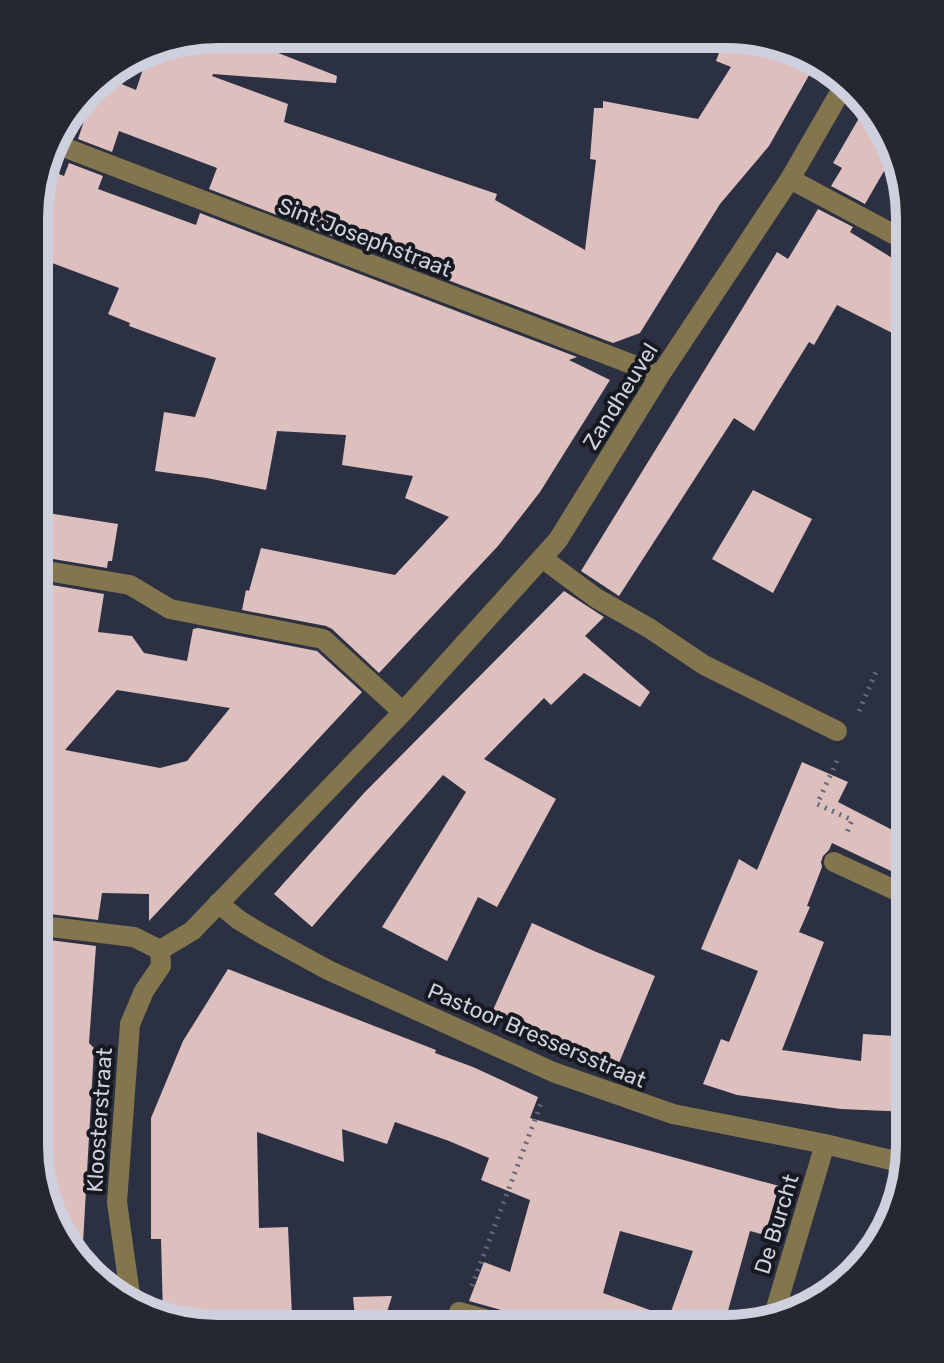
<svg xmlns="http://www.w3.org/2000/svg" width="944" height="1363" font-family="Rubik,sans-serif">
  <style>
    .building { fill: #ddbfbe; fill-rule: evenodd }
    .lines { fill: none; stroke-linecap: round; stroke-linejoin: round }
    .path { stroke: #666a7b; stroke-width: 5; stroke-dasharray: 2 6; stroke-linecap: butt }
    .minor { stroke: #83764d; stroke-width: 20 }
    .labels { text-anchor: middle; stroke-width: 8; stroke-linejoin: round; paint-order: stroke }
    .street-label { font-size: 22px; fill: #ced0dd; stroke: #171921 }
    .rim { fill: none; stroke: #ced0dd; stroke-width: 10 }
  </style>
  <rect width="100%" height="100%" fill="#2c3043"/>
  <path class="building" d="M725,36H751L816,63L769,146L720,204L640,333L613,343L209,189L217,168L119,131L112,152L78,139L85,118L70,112L97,79L102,76L136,90L143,69L128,68V61L158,44L253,43L337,76L336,83L213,74L212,76L288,104L284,122L497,194L495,200L585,250L596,160L590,159L594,108H603V101L698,119L731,67L716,61Z
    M866,106L891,137L895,152L865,204L831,186L842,168L833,163Z
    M69,163L103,176L98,189L196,225L200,213L577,357L569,360L610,380L540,492L498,546L379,673L332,629L326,626L242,610L246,590L249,591L261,548L395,575L449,517L405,498L413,476L342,465L346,435L277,431L266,490L207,478L155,471L164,412L195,417L216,358L129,326L130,323L108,314L119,288L36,257V193L44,168L64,176Z
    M818,209L853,227L850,232L910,269V342L837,305L814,345L809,342L754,431L734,418L619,596L581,571L777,252L788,259Z
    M753,490L812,519L773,593L712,559Z
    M35,511L118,524L112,561H108L107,568L35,556Z
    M35,582L104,594L98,632L132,636L144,653L187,661L193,629L198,628L317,651L362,692L149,921V894L102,893L98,920L34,912ZM117,690L230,708L187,761L160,768L65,750Z
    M564,591L604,617L585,636L650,692L640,707L584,673L551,705L544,698L484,759L556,799L497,907L478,897L447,961L382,927L466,792L443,775L312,927L274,894L364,793Z
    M802,762L848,782L838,802L910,839V880L832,843L829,850L823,856L821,862L822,867L807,906L810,907L799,932L824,942L782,1050L861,1061L863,1034L910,1037V1112L841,1109L737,1095L703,1084L721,1039L729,1042L758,971L701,949L739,859L757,870Z
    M532,923L594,951L655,976L619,1063L559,1041L493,1010Z
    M34,938L96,946L89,1043L94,1048L82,1261L53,1226L34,1146Z
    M228,969L436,1050L435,1053L473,1067L538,1097L530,1118L779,1186L765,1235L750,1231L723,1329L531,1328L528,1319L522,1316L469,1301L484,1262L510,1272L530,1200L481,1180L489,1158L449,1141L395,1122L387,1144L342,1129L344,1162L257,1132L259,1228L288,1227L292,1316L171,1318L163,1315L161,1239H151V1118L183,1041ZM620,1231L693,1251L669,1317L603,1293Z
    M392,1296L382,1328H356L353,1297Z"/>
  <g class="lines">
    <path class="path" d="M859,711L876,672
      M837,761L817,804L852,820L846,835
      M472,1286L542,1101"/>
    <path class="minor" d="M53,143L660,375
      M790,179L910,243
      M542,558L596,598L649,628L704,665L837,731
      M35,569L130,585L170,609L323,639L403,712
      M834,862L910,897
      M218,903L239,920L262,934L328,970L553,1072L673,1114L825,1144L907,1164
      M34,925L134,937L160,950
      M160,950L192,931L403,712L558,540L660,375L790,179L846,82
      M131,1302L117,1202L130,1024L144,991L161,966L160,950
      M459,1312L518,1328
      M773,1318L825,1144"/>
  </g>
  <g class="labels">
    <g class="street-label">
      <text transform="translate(365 237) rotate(21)" y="8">Sint Josephstraat</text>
      <text transform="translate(620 396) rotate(-58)" y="8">Zandheuvel</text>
      <text transform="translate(537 1035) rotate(23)" y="8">Pastoor Bressersstraat</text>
      <text transform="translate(99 1120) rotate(-86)" y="8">Kloosterstraat</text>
      <text transform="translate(776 1224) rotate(-73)" y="8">De Burcht</text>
    </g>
  </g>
  <path d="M0 0H944V1363H0ZM218 48H726A170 170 0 0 1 896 218V1145A170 170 0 0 1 726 1315H218A170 170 0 0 1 48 1145V218A170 170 0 0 1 218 48Z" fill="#262830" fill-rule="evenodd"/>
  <path class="rim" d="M218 48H726A170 170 0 0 1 896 218V1145A170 170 0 0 1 726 1315H218A170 170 0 0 1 48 1145V218A170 170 0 0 1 218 48Z"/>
</svg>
